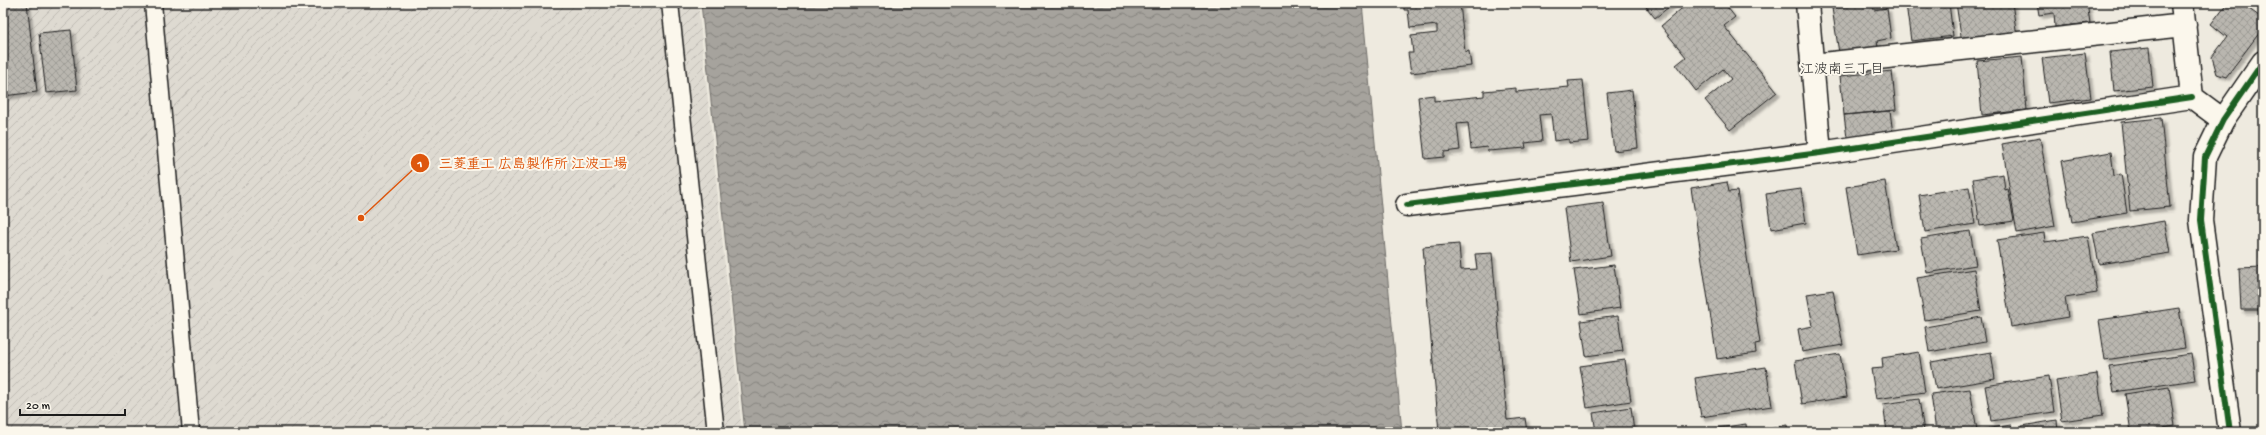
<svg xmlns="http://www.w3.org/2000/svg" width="2266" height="435" font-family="'Gochi Hand','Klee One',sans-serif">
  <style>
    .industrial { fill: url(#industrial-furrows) }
    .water { fill: url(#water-waves); stroke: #6f6d69 }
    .building { fill: url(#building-cross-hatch); stroke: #1c1c1c; filter: url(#shadow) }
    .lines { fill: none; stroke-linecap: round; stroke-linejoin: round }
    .service-casing { stroke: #1c1c1c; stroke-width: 19 }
    .minor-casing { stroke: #1c1c1c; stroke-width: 25 }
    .tertiary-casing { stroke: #1c1c1c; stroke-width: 25 }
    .service { stroke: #fbf7ec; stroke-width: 16 }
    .minor { stroke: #fbf7ec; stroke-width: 22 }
    .tertiary { stroke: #fbf7ec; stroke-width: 22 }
    .cycleway-casing { stroke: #fbf7ec; stroke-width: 8 }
    .cycleway { stroke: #1b5e20; stroke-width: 6 }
    .labels { text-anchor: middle; stroke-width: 4; stroke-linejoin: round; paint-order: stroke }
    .neighbourhood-label { font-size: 14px; fill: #1c1c1c; stroke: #fbf7ec }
    .leader { fill: none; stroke: #de560d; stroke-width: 1.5 }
    .callout-dot { fill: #de560d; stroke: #fbf7ec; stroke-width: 1.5 }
    .mark-label { font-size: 12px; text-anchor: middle; font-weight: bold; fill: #fff }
    .callout-label { font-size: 14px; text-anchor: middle; font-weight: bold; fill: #de560d; stroke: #fbf7ec; stroke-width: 4; stroke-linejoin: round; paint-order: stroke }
  </style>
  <defs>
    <pattern id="industrial-furrows" width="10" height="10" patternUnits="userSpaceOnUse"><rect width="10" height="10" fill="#dedad1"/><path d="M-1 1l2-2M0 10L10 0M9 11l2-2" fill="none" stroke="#bebab3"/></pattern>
    <pattern id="water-waves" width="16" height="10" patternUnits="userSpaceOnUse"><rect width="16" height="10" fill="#a6a39d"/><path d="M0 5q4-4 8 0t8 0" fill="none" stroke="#86847f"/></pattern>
    <pattern id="building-cross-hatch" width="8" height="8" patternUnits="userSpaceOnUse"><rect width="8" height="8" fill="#b9b6af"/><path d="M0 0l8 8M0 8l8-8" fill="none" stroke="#9e9c96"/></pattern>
    <filter id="shadow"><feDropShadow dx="3.5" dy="3.5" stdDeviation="1" flood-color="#0004"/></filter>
  </defs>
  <rect width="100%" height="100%" fill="#eeeadf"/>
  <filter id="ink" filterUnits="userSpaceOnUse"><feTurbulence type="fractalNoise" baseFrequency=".025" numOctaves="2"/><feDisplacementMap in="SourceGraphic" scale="8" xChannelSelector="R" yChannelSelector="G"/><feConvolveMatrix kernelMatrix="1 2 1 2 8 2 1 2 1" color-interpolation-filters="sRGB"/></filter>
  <g filter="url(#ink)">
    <path class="industrial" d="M3,3H698L742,432H3Z"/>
    <path class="water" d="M701,3H1362L1402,432H745Z"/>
    <path class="building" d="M3,3H27L37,92L3,96Z
      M1404,3H1460L1465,52L1469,51L1471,66L1411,73L1408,53H1413L1411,36L1437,33V25L1410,28L1408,10H1404Z
      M1643,3H1674L1655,18Z
      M1686,3H1724L1735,17L1724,26L1777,92L1730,130L1705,100L1731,79L1723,69L1696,91L1676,65L1686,57L1661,26L1687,4Z
      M1873,3L1874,10L1887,8L1891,38L1877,41L1878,47L1839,53L1832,8Z
      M1915,3H1949L1953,36L1911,41L1906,4Z
      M1956,3H2012L2017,36L1962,43Z
      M2037,3H2087L2090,23L2055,27L2054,13L2039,15Z
      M2227,3H2241L2263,19V28L2226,77L2217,74L2212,57L2227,37L2211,24Z
      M2252,3H2263V12Z
      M71,30L77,90L46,93L39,33Z
      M2149,48L2153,87L2114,91L2110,52Z
      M2085,53L2091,98L2048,103L2042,58Z
      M2022,57L2027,110L1982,115L1977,61Z
      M1892,71L1896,110L1844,115L1840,76Z
      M1583,80L1589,141L1569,143V139L1554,141L1551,114L1539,115L1542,141L1525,143L1526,148L1488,151L1487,147L1471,149L1468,123L1457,124L1460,150L1444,152V157L1425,159L1418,97L1434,95V101L1484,96V91L1516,88V92L1569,87L1568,81Z
      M1632,90L1638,148L1614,151L1607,93Z
      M1890,111L1893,134L1847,138L1844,115Z
      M2161,118L2170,207L2130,211L2121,122Z
      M2040,137L2055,226L2017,233L2002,144Z
      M2111,152L2114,176L2121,174L2127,213L2072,222L2061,161Z
      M2003,174L2005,190L2008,189L2014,221L1980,226L1973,179Z
      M1885,181L1896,249L1857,255L1846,187Z
      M1727,182L1729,192L1737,191L1760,343L1755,344L1756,353L1717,359L1691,188Z
      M1969,187L1975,224L1925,232L1919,195Z
      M1801,189L1806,223L1771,229L1766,194Z
      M1603,203L1611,256L1571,262L1564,208Z
      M2164,221L2170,253L2099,264L2093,233Z
      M2259,224H2263V259H2260Z
      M1970,231L1976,265L1927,273L1921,239Z
      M2044,233L2045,242L2088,236L2097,293L2065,298L2068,317L2011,327L1997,240Z
      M1459,244L1461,270L1477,269L1475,254L1492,253L1507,420L1525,418L1527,432H1439L1423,247Z
      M1614,265L1620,308L1581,314L1574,270Z
      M2263,267V310H2241L2239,268Z
      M1974,269L1981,311L1925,320L1917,278Z
      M1833,290L1843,345L1802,352L1798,329L1813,326L1807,294Z
      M2179,308L2185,348L2105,360L2099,320Z
      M1618,316L1623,351L1586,356L1581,321Z
      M1981,317L1985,342L1929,352L1925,327Z
      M1919,352L1925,392L1876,399L1871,369L1883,368L1882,358Z
      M1991,352L1995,379L1936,389L1931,362Z
      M1840,354L1847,397L1802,404L1795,361Z
      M2191,354L2195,380L2114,392L2109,366Z
      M1625,360L1631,401L1587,408L1580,366Z
      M1766,367L1772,406L1701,417L1695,378Z
      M2097,374L2103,415L2062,421L2056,380Z
      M2049,376L2054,412L1991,421L1985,386Z
      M2169,387L2175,426L2163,428V432H2131L2125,394Z
      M1970,389L1977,430L1936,432L1931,394Z
      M1919,399L1924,432H1887L1883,404Z
      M1631,407L1634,432H1596L1593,413Z
      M2057,420L2058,432H2023L2022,426Z
      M1746,424L1747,432H1711L1710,429Z
      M1787,425L1788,432H1762V429Z
      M2011,425L2012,432H1964Z"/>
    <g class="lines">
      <defs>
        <path id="service" d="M153,3L191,432
          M670,3L716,432"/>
        <path id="minor" d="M1807,3L1820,153
          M2182,3L2192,97L2223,120
          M1813,65L2185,25
          M1407,205L1820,153L2192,97"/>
        <path id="tertiary" d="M2230,432L2201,220L2205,157L2223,120L2263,62"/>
      </defs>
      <use href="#service" class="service-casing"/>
      <use href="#minor" class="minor-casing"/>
      <use href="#tertiary" class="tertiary-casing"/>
      <use href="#service" class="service"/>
      <use href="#minor" class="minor"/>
      <use href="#tertiary" class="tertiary"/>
      <defs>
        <path id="cycleway" d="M1407,205L1820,153L2192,97
          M2230,432L2201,220L2205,157L2223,120L2263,62"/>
      </defs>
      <use href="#cycleway" class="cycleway-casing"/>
      <use href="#cycleway" class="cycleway"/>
    </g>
  </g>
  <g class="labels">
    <g class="neighbourhood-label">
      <text x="1842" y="73">江波南三丁目</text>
    </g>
  </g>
  <path class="leader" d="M361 218L420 163"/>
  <g class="callout-dot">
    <circle cx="361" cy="218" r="4"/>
    <circle cx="420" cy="163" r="10"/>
  </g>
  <g class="mark-label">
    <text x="420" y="167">1</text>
  </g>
  <g class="callout-label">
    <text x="533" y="168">三菱重工 広島製作所 江波工場</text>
  </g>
  <rect width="2266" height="435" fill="none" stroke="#fbf7ec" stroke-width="16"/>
  <rect x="8" y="8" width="2250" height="419" fill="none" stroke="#1c1c1c" stroke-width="1.5" filter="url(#ink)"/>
  <path d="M20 409v6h105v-6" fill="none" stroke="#1c1c1c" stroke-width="2"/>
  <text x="26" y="409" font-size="12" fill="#1c1c1c" stroke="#fbf7ec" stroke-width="3" paint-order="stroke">20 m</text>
</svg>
